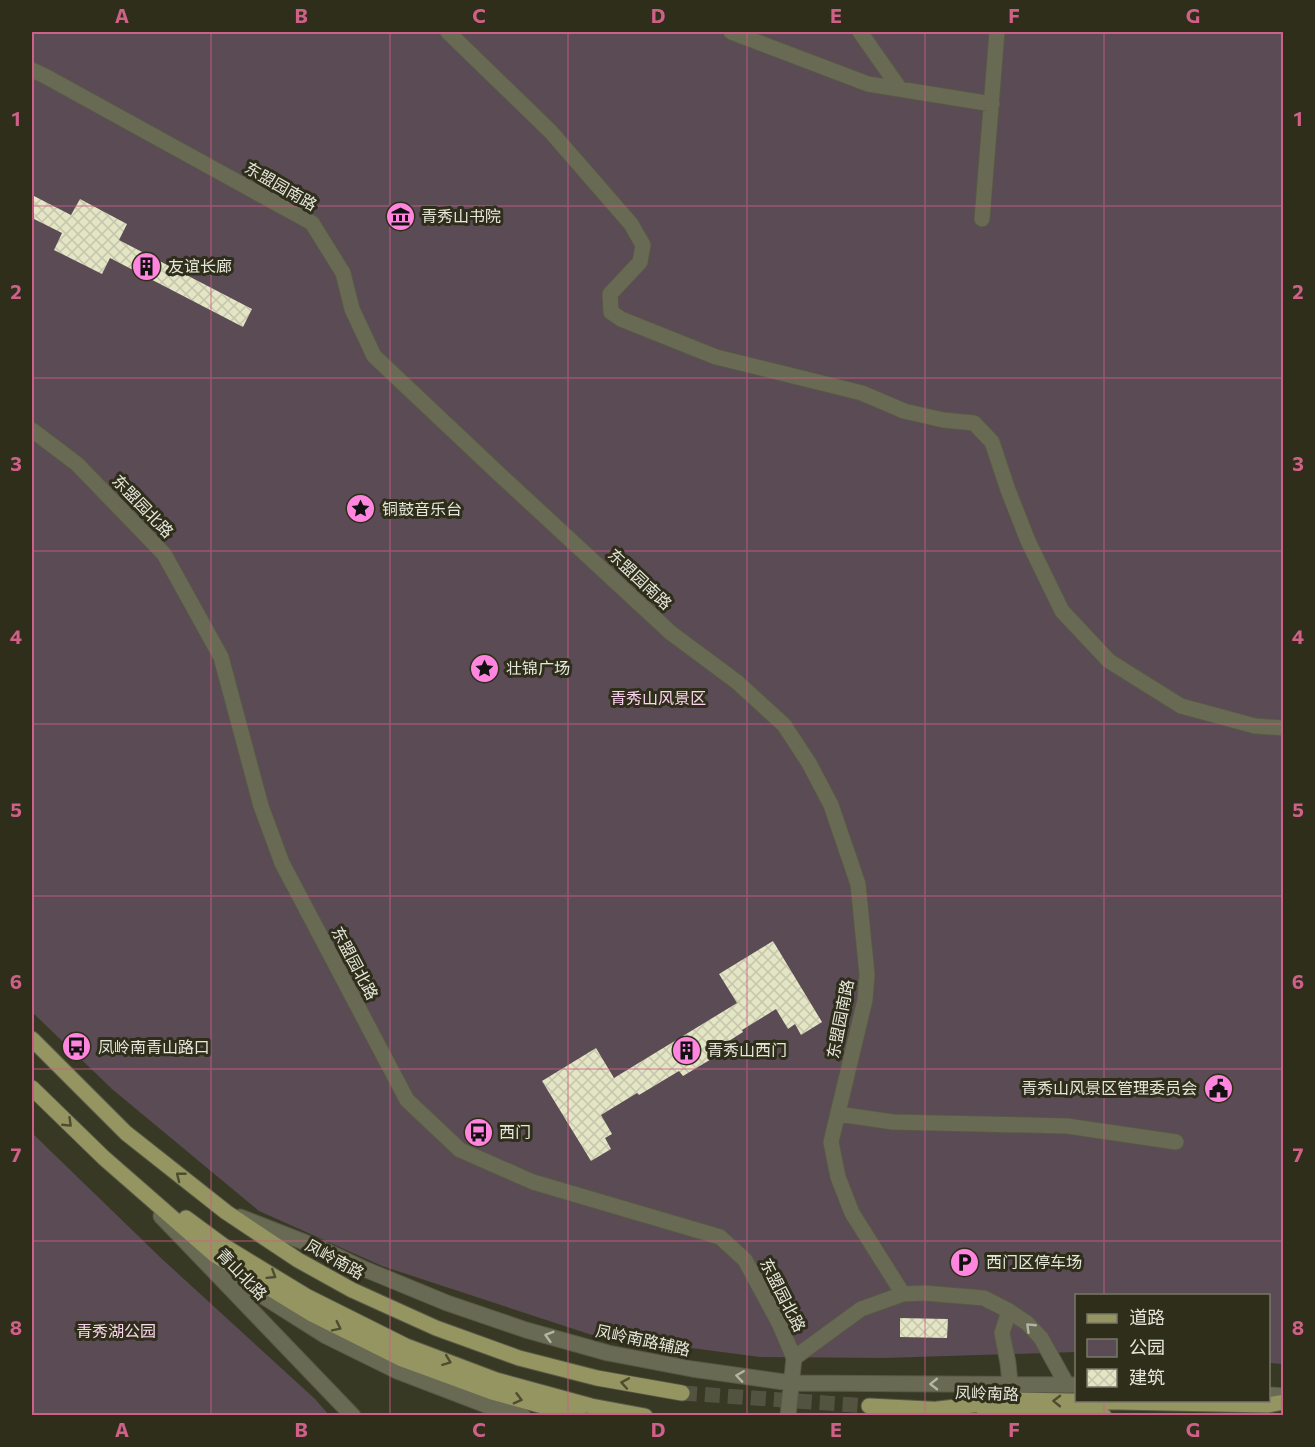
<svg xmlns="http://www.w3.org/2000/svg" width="1315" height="1447" font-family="Commissioner,'Noto Sans SC',sans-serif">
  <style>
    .green { fill: #5a4b55 }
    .building { fill: url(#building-cross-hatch) }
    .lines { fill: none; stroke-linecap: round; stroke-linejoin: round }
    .major-tunnel { stroke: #525340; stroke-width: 15; stroke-dasharray: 15 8; stroke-linecap: butt }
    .minor-casing { stroke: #575846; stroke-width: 17 }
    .major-casing { stroke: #575846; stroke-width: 17 }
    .minor { stroke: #696a54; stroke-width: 15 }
    .major { stroke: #949561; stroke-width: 15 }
    .oneway { stroke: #4d4d30 }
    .oneway2 { stroke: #b4b5a5 }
    .grid { fill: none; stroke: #cf6088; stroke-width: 1.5; stroke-opacity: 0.55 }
    .labels { text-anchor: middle; stroke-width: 6; stroke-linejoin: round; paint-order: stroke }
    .street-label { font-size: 16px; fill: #e6e7db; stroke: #2e2e1b }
    .poi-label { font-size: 16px; fill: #e6e7db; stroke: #2e2e1b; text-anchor: start }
    .park-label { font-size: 16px; fill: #fed5f0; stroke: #2e2e1b }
    .neatline { fill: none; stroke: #cf6088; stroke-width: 2 }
    .grid-label { font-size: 20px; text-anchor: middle; font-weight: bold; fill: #cf6088 }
  </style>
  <defs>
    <pattern id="building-cross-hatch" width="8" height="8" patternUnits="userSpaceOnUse" patternTransform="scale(1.5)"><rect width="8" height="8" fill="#e4e5c5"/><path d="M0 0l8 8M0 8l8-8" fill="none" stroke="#c4c5ab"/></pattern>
  </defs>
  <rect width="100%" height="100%" fill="#383925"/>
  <path class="green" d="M32,32H1283V1364L1269,1363L1268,1296H1076V1352L884,1358L760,1357L592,1335L382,1266L259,1211L112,1089L32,1012Z
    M32,1133L162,1259L315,1399L329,1415H32Z"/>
  <path class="building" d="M32,195L71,215L80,199L127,224L119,240L252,309L243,327L110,258L102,274L54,250L62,233L32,218Z
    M773,941L822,1022L801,1035L795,1024L788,1029L776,1009L742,1030L743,1032L710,1053L713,1058L683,1076L679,1071L639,1095L637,1093L601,1115L612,1134L605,1138L611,1149L591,1161L542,1081L596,1048L614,1078L737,1003L719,974Z
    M900,1318L948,1319L947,1338L900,1337Z"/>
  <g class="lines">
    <path class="major-tunnel" d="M682,1393L869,1406"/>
    <defs>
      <path id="minor" d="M448,32L551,132L631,224L643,245L640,262L610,294L611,312L621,319L716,357L862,393L904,411L943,420L974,423L992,442L1008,490L1028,541L1062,611L1109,661L1181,706L1255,726L1284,728
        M731,32L868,84L992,104
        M860,32L900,89
        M32,70L45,76L312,223L343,273L352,309L374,356L498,473L671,633L737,682L784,725L809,763L831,805L858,884L867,974L865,1000L831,1142L838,1177L852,1213L903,1294
        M982,219L997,32
        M32,430L77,464L164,554L221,657L261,806L282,863L407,1100L460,1150L533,1182L720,1237L745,1260L779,1323L794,1358
        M838,1114L893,1122L1067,1126L1176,1142
        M161,1216L353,1416
        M240,1217L322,1249L362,1268L447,1303L526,1330L608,1353L692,1369L791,1383L1076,1385
        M223,1271L326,1336L397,1371L486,1405L523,1416
        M1009,1311L1002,1333L1008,1363L1010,1383
        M1268,1395L1284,1396
        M788,1416L794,1358L861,1309L903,1294L924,1293L984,1298L1009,1311L1027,1323L1041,1338L1067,1385"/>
      <path id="major" d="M32,1039L126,1133L226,1212L298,1260L352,1290L436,1328L519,1358L597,1378L682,1393
        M32,1088L104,1158L215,1255L312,1314L402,1359L492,1392L579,1416
        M186,1218L224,1246L306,1296L406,1346L496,1380L591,1406L645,1416
        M869,1406L948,1410
        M938,1409L1017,1400L1268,1405L1284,1402
        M984,1411L1104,1416"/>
    </defs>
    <use href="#minor" class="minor-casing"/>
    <use href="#major" class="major-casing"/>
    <use href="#minor" class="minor"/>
    <use href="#major" class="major"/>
  </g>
  <defs><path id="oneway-chevron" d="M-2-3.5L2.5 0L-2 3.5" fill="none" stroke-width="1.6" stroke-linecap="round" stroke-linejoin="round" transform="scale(1.5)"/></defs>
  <g class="oneway">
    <use href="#oneway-chevron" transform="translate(68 1123) rotate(44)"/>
    <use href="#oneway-chevron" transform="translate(180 1176) rotate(-142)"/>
    <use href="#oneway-chevron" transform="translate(272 1275) rotate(32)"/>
    <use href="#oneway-chevron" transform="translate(337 1327) rotate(26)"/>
    <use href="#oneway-chevron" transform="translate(447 1361) rotate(21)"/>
    <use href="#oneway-chevron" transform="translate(625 1383) rotate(-170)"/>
    <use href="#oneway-chevron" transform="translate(518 1399) rotate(15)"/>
    <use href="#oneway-chevron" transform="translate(1057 1401) rotate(-179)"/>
  </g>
  <g class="oneway2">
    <use href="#oneway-chevron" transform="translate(1030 1327) rotate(-136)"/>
    <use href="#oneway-chevron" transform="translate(549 1336) rotate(-164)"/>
    <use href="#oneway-chevron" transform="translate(740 1376) rotate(-172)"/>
    <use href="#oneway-chevron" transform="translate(934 1384) rotate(179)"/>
  </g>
  <path class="grid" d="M211,32V1416M390,32V1416M568,32V1416M747,32V1416M925,32V1416M1104,32V1296M32,206H1284M32,378H1284M32,551H1284M32,724H1284M32,896H1284M32,1069H1284M32,1241H1284M1104,1400V1416"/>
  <defs>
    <symbol id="museum-disc" viewBox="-11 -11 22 22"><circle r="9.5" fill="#ff85df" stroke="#2e2e1b"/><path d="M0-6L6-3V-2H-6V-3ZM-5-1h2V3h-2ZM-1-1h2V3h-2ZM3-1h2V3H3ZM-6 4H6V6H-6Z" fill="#111"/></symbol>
    <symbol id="building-disc" viewBox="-11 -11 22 22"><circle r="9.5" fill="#ff85df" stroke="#2e2e1b"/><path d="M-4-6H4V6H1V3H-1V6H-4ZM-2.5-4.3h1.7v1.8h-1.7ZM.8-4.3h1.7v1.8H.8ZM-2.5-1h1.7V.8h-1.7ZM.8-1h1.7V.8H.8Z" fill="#111"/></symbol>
    <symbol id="sight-disc" viewBox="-11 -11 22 22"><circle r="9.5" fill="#ff85df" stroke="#2e2e1b"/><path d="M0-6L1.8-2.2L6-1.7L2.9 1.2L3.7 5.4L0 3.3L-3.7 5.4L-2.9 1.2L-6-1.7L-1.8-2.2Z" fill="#111"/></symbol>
    <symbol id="bus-disc" viewBox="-11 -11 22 22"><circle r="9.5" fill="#ff85df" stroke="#2e2e1b"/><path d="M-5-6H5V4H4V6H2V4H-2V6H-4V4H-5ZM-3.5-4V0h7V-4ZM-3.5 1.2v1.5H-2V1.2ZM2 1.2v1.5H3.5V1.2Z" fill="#111"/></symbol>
    <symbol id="civic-disc" viewBox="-11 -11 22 22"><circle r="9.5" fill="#ff85df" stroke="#2e2e1b"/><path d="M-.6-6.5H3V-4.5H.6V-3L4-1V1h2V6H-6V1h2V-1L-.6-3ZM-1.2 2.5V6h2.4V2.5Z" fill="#111"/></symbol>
    <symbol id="parking-disc" viewBox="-11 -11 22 22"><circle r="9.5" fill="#ff85df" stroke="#2e2e1b"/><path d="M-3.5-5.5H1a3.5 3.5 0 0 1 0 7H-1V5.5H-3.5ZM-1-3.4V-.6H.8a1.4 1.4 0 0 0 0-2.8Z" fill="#111"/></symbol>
  </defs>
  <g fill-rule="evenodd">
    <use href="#museum-disc" x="384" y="200" width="33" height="33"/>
    <use href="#building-disc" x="130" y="250" width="33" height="33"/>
    <use href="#sight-disc" x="344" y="492" width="33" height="33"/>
    <use href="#sight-disc" x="468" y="652" width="33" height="33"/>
    <use href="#bus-disc" x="60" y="1030" width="33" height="33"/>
    <use href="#building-disc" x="670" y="1034" width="33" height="33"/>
    <use href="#civic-disc" x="1202" y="1072" width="33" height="33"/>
    <use href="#bus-disc" x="462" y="1116" width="33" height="33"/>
    <use href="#parking-disc" x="948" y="1246" width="33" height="33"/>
  </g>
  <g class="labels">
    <g class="street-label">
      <text transform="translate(281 186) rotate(30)" y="6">东盟园南路</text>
      <text transform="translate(143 506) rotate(46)" y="6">东盟园北路</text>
      <text transform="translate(640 579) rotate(43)" y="6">东盟园南路</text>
      <text transform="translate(355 963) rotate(62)" y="6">东盟园北路</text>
      <text transform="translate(840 1019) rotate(-79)" y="6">东盟园南路</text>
      <text transform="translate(335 1259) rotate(29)" y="6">凤岭南路</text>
      <text transform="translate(242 1274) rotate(46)" y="6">青山北路</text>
      <text transform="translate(783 1295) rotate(63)" y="6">东盟园北路</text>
      <text transform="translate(643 1340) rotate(12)" y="6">凤岭南路辅路</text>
      <text transform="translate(987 1393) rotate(2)" y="6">凤岭南路</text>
    </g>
    <g class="poi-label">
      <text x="421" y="222">青秀山书院</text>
      <text x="168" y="272">友谊长廊</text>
      <text x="382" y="515">铜鼓音乐台</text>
      <text x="506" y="674">壮锦广场</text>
      <text x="98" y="1053">凤岭南青山路口</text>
      <text x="707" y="1056">青秀山西门</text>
      <text x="1197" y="1094" text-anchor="end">青秀山风景区管理委员会</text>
      <text x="499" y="1138">西门</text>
      <text x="986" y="1268">西门区停车场</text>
    </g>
    <g class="park-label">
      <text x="658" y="704">青秀山风景区</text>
      <text x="116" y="1337">青秀湖公园</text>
    </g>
  </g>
  <rect width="1315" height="1447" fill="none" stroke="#2e2e1b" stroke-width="66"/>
  <rect x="1075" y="1294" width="195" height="108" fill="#2e2e1b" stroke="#787868" stroke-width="1.5"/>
  <rect x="1087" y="1314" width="30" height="9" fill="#949561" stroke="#787868" stroke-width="1.5"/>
  <text x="1129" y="1324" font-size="18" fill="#e6e7db">道路</text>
  <rect x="1087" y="1339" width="30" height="18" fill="#5a4b55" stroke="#787868" stroke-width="1.5"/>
  <text x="1129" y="1354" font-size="18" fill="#e6e7db">公园</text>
  <rect x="1087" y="1369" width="30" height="18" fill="url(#building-cross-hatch)" stroke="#787868" stroke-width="1.5"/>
  <text x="1129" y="1384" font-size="18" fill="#e6e7db">建筑</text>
  <rect x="33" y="33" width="1249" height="1381" class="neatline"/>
  <g class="grid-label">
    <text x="122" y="23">A</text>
    <text x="301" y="23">B</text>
    <text x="479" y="23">C</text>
    <text x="658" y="23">D</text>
    <text x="836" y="23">E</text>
    <text x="1014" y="23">F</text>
    <text x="1193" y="23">G</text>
    <text x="16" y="126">1</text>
    <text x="1298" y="126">1</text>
    <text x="16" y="299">2</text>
    <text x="1298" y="299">2</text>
    <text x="16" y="471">3</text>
    <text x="1298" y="471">3</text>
    <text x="16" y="644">4</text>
    <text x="1298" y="644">4</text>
    <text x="16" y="817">5</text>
    <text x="1298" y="817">5</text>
    <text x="16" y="989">6</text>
    <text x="1298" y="989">6</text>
    <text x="16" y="1162">7</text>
    <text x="1298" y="1162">7</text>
    <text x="16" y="1335">8</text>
    <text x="1298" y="1335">8</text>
    <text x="122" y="1437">A</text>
    <text x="301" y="1437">B</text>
    <text x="479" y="1437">C</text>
    <text x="658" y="1437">D</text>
    <text x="836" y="1437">E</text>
    <text x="1014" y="1437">F</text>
    <text x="1193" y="1437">G</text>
  </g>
</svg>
